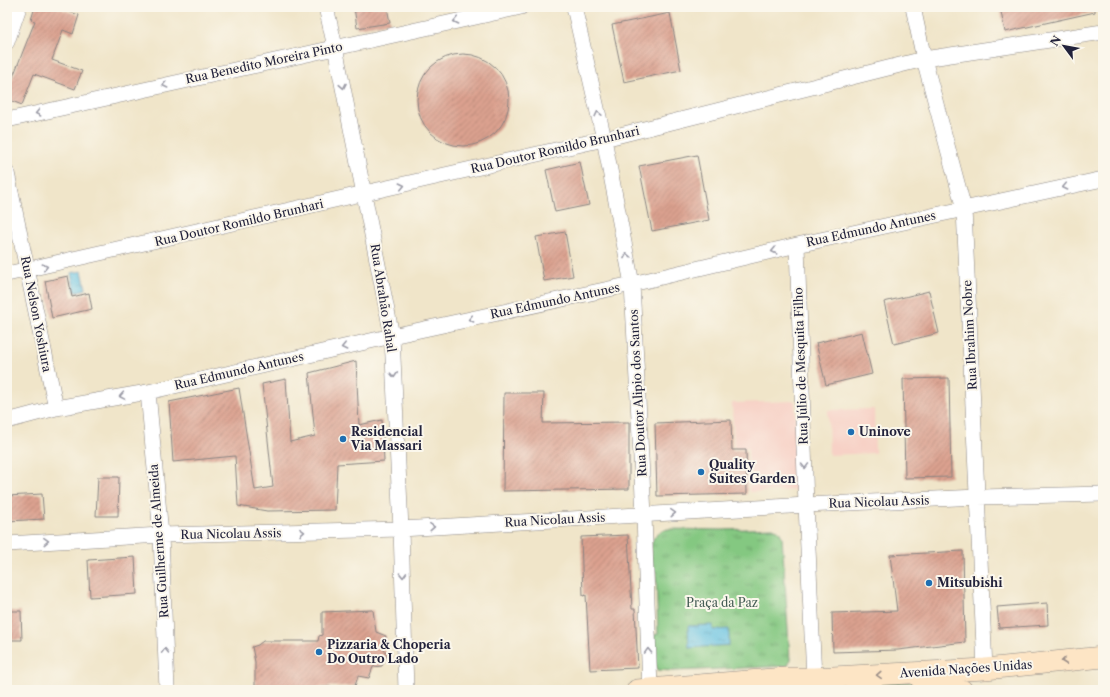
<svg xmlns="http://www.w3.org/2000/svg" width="1110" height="697" font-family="'Libre Caslon Text',serif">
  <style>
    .built { fill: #f7d1c6 }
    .grass { fill: #84c881; stroke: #53755e }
    .park { fill: url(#park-tufts); stroke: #53755e }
    .water { fill: url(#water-ripples); stroke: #42728e }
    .building { fill: url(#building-hatch) }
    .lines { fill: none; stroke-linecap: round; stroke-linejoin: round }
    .street-casing { stroke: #898482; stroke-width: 16 }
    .secondary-casing { stroke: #898482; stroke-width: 22 }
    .street { stroke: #fff; stroke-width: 15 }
    .secondary { stroke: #fde5c5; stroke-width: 21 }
    .oneway { stroke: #9c9ca7 }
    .oneway2 { stroke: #9a8d87 }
    .poi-dot { fill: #1f6fb2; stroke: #fbf7ec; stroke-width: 1.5 }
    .labels { text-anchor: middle; stroke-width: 4; stroke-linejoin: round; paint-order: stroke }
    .street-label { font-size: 12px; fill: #22223b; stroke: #fbf7ec }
    .poi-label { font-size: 12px; font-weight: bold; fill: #22223b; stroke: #fbf7ec; text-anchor: start }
    .park-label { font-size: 12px; fill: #445c54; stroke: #fbf7ec }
  </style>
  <defs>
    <pattern id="park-tufts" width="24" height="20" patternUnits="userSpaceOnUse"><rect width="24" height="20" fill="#84c881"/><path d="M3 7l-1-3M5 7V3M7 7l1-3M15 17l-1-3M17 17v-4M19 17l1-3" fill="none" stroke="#6ca26b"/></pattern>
    <pattern id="water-ripples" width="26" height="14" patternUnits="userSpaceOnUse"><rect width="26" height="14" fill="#63c1e1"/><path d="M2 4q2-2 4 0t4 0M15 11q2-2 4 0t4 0" fill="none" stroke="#519cb8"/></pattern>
    <pattern id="building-hatch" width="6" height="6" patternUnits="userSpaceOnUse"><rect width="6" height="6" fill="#dba18f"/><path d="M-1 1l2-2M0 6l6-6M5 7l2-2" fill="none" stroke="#b18376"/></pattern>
  </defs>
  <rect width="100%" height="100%" fill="#fbf7ec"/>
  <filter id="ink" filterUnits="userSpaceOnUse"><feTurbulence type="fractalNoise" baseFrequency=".025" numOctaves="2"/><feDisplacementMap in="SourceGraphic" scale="8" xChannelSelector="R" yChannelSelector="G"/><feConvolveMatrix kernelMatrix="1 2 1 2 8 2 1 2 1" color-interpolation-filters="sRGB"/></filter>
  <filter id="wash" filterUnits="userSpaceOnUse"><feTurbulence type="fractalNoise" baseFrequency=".012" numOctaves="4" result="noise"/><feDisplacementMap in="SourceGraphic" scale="16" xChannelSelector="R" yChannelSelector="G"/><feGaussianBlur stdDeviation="0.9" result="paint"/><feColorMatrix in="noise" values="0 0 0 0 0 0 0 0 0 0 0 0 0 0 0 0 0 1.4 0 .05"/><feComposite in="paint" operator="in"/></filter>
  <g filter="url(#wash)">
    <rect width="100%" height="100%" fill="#f0e5c9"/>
    <path class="built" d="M795,401L798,490L749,492L748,448H734L732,403Z
      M874,409L875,453L829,455L828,410Z"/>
    <path class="grass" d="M893,683H912L936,690H751Z"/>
    <path class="park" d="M773,528L779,531L782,537L790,659L788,666L673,671L658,670L655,664L654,635L658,634L656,571L651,570C651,552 646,534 668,529L722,530Z"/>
    <path class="water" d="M82,271L86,289L75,292L71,273Z
      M713,625V630L729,629V645L689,648L688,626Z"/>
    <g id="blocks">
      <path class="building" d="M35,7H55L79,15L73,34L63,30L52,60L82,71L75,89L34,74L22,105L7,99V92L35,21L31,20Z
        M354,7H387L390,23L357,28Z
        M1000,7H1095V12L1005,32Z
        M670,13L681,70L624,82L612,25Z
        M417 100a46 46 0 1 1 92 0a46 46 0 1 1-92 0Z
        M697,155L709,220L652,231L639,166Z
        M580,162L589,205L555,212L546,170Z
        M565,232L573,276L544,281L536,237Z
        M68,276L72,297L89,293L92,309L52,318L45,281Z
        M929,291L939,333L894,344L884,302Z
        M862,332L872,374L826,385L816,343Z
        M356,361L359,425L382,420L384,461L337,464L335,510L267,511L238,506L235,456L173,462L169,402L239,388L255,490L273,487L262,384L286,379L290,442L315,436L309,373Z
        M949,378L951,477L905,478L903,379Z
        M504,393H544L543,423L629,422V489L503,491Z
        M731,420L732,450H746L747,494L657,496L655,423Z
        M98,477H119L118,516H96Z
        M42,494L44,519L7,521V496Z
        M628,535L632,609H635L638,668L590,670L586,595L583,596L581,537Z
        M963,551L965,642L898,650L833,652L832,613L897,611L890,555Z
        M135,557L137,594L90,597L88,560Z
        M1047,603L1048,625L999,628L997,607Z
        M373,610L376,632L386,636L384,649L387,655L382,666L373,667L369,678L358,676L355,686L255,690V662L252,647L258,645L263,641H318L319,636L322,635V612Z
        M7,611H21L22,640H7Z"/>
    </g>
  </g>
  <g filter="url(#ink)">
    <use href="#blocks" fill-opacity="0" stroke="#898482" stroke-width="1"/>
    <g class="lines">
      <defs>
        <path id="street" d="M326,7L335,47L392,336L401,529L406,690
          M574,7L604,139L632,284L644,515L650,690
          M913,7L924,59L964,209L985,669
          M7,42L19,7
          M7,120L521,7
          M7,173L56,408
          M797,245L806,505L814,678
          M7,274L604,139L924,59L1103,32
          M148,392L161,535L167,690
          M7,421L56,408L148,392L392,336L632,284L797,245L1103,179
          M7,544L161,535L401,529L806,505L978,497L1103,494"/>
        <path id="secondary" d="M920,678L962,690
          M637,690L785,678H814L985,669L1103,657"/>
      </defs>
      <use href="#street" class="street-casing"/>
      <use href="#secondary" class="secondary-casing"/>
      <use href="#street" class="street"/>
      <use href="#secondary" class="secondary"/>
    </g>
    <defs><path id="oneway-chevron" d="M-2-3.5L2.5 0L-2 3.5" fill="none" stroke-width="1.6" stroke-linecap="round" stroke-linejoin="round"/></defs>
    <g class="oneway">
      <use href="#oneway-chevron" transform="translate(456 21) rotate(168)"/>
      <use href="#oneway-chevron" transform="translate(165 85) rotate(167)"/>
      <use href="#oneway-chevron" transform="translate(343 86) rotate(79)"/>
      <use href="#oneway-chevron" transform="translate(38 113) rotate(167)"/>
      <use href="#oneway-chevron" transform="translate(598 114) rotate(-103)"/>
      <use href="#oneway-chevron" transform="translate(402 186) rotate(-13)"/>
      <use href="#oneway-chevron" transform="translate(1065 187) rotate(168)"/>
      <use href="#oneway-chevron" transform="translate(774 251) rotate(167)"/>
      <use href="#oneway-chevron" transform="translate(627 256) rotate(-101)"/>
      <use href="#oneway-chevron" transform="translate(45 267) rotate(-13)"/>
      <use href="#oneway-chevron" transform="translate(471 319) rotate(168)"/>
      <use href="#oneway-chevron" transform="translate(344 347) rotate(167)"/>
      <use href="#oneway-chevron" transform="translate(394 375) rotate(87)"/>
      <use href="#oneway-chevron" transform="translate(122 396) rotate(170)"/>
      <use href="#oneway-chevron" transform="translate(805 466) rotate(88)"/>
      <use href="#oneway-chevron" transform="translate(673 513) rotate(-4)"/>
      <use href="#oneway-chevron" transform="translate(432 527) rotate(-3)"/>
      <use href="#oneway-chevron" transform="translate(302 532) rotate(-1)"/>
      <use href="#oneway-chevron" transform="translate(46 541) rotate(-3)"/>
      <use href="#oneway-chevron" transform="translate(403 575) rotate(88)"/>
      <use href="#oneway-chevron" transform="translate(165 651) rotate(-92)"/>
      <use href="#oneway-chevron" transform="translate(648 651) rotate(-92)"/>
    </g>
    <g class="oneway2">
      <use href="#oneway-chevron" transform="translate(1064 661) rotate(174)"/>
      <use href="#oneway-chevron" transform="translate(879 675) rotate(177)"/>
    </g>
  </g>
  <g class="poi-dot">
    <circle cx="851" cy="432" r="4"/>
    <circle cx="343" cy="439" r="4"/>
    <circle cx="701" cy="472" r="4"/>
    <circle cx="929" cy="583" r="4"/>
    <circle cx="319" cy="652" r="4"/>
  </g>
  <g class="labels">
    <g class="street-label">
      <text transform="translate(264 63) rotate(-12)" y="4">Rua Benedito Moreira Pinto</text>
      <text transform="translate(555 150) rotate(-13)" y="4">Rua Doutor Romildo Brunhari</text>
      <text transform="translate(239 223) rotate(-13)" y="4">Rua Doutor Romildo Brunhari</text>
      <text transform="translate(871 229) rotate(-12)" y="4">Rua Edmundo Antunes</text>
      <text transform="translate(383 298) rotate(81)" y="4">Rua Abrahão Rahal</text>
      <text transform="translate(555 301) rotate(-12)" y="4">Rua Edmundo Antunes</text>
      <text transform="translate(36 314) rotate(79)" y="4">Rua Nelson Yoshiura</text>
      <text transform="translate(970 335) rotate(-93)" y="4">Rua Ibrahim Nobre</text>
      <text transform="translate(801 366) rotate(-92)" y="4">Rua Júlio de Mesquita Filho</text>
      <text transform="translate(239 371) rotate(-13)" y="4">Rua Edmundo Antunes</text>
      <text transform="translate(638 393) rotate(-93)" y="4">Rua Doutor Alipio dos Santos</text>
      <text transform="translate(879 502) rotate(-2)" y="4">Rua Nicolau Assis</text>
      <text transform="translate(555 520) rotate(-3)" y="4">Rua Nicolau Assis</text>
      <text transform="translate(231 534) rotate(-1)" y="4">Rua Nicolau Assis</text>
      <text transform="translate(159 541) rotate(-94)" y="4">Rua Guilherme de Almeida</text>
      <text transform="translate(966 669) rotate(-4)" y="4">Avenida Nações Unidas</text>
    </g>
    <g class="poi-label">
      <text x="351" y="436">Residencial<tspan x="351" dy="14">Via Massari</tspan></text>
      <text x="859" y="436">Uninove</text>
      <text x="709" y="469">Quality<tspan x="709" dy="14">Suites Garden</tspan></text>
      <text x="937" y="587">Mitsubishi</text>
      <text x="327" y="649">Pizzaria &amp; Choperia<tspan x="327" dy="14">Do Outro Lado</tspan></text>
    </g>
    <g class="park-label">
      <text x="722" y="607">Praça da Paz</text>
    </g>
  </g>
  <rect width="1110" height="697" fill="none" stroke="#fbf7ec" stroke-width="24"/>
  <g transform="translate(1064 46) rotate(302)" stroke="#fbf7ec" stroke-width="3" paint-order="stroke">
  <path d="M0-3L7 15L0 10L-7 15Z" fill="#22223b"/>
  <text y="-6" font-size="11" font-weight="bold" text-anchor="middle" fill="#22223b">N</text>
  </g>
</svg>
